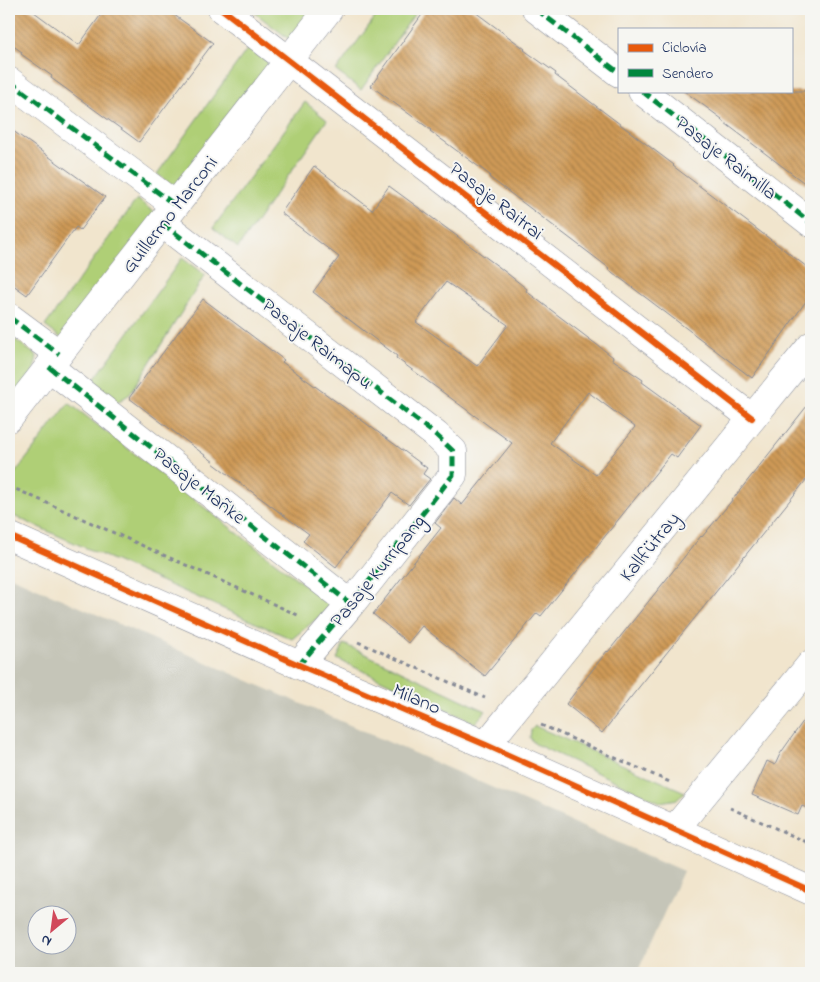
<svg xmlns="http://www.w3.org/2000/svg" width="820" height="982" font-family="'Indie Flower',sans-serif">
  <style>
    .industrial { fill: #c5c5b8; fill-rule: evenodd }
    .green { fill: #afcf76; stroke: #657f6a }
    .building { fill: url(#building-back-hatch); fill-rule: evenodd }
    .lines { fill: none; stroke-linecap: round; stroke-linejoin: round }
    .minor-casing { stroke: #868a96; stroke-width: 29 }
    .path { stroke: #868a96; stroke-width: 3; stroke-dasharray: 4 4; stroke-linecap: butt }
    .minor { stroke: #fff; stroke-width: 28 }
    .quiet { stroke: #00873e; stroke-width: 5; stroke-dasharray: 10 5; stroke-linecap: butt }
    .cycleway-casing { stroke: #f6f6f2; stroke-width: 9 }
    .cycleway { stroke: #e8590c; stroke-width: 6 }
    .labels { text-anchor: middle; stroke-width: 4; stroke-linejoin: round; paint-order: stroke }
    .street-label { font-size: 20px; fill: #1b2f5e; stroke: #f6f6f2 }
  </style>
  <defs>
    <pattern id="building-back-hatch" width="6" height="6" patternUnits="userSpaceOnUse" patternTransform="scale(1.25)"><rect width="6" height="6" fill="#cf9a56"/><path d="M-1 5l2 2M0 0l6 6M5-1l2 2" fill="none" stroke="#a77e4a"/></pattern>
  </defs>
  <rect width="100%" height="100%" fill="#f6f6f2"/>
  <filter id="ink" filterUnits="userSpaceOnUse"><feTurbulence type="fractalNoise" baseFrequency=".02" numOctaves="2"/><feDisplacementMap in="SourceGraphic" scale="10" xChannelSelector="R" yChannelSelector="G"/><feConvolveMatrix kernelMatrix="1 2 1 2 8 2 1 2 1" color-interpolation-filters="sRGB"/></filter>
  <filter id="wash" filterUnits="userSpaceOnUse"><feTurbulence type="fractalNoise" baseFrequency=".0096" numOctaves="4" result="noise"/><feDisplacementMap in="SourceGraphic" scale="20" xChannelSelector="R" yChannelSelector="G"/><feGaussianBlur stdDeviation="1.12" result="paint"/><feColorMatrix in="noise" values="0 0 0 0 0 0 0 0 0 0 0 0 0 0 0 0 0 1.4 0 .05"/><feComposite in="paint" operator="in"/></filter>
  <g filter="url(#wash)">
    <rect width="100%" height="100%" fill="#f1e5cd"/>
    <path class="industrial" d="M9,576L683,871L637,973H9ZM38,914H68V944H38Z"/>
    <path class="green" d="M250,9H325L298,46Z
      M381,9H418L361,90L336,71Z
      M248,48L272,65L182,193L157,174Z
      M305,102L327,120L238,248L213,228Z
      M137,199L160,217L70,345L45,326Z
      M182,258L205,275L130,394L116,403L91,384Z
      M9,335L37,356L33,375L9,406Z
      M69,403L332,606L292,639L9,514V481Z
      M344,644L486,711L475,723L337,659Z
      M535,726L685,792L678,799L660,802L535,744L530,738L531,730Z"/>
    <g id="blocks">
      <path class="building" d="M9,9H30L79,45L105,9H166L213,43L139,142L51,78L52,76L21,54L22,52L9,43Z
        M426,9H471L525,49L524,50L556,73L555,75L674,165L673,166L811,270V294L752,378L608,269L609,268L489,177L490,175L430,131L431,130L371,86Z
        M684,91H811V188L721,120L722,119Z
        M9,128L105,197L80,230L76,227L27,295L9,282Z
        M314,166L372,210L389,186L499,267L527,289L526,291L613,357L612,359L643,380L642,382L701,425L677,458L671,454L541,616L537,613L485,676L422,626L408,643L373,614L441,528L435,523L454,498L462,505L512,443L396,358L397,356L313,292L339,257L281,213ZM446,282L508,325L477,366L416,322ZM588,392L635,427L596,475L550,443Z
        M203,299L284,360L282,362L427,468L423,474L430,479L409,505L392,493L336,567L303,541L309,534L213,463L214,462L129,398Z
        M811,401V474L602,733L566,704L607,651L608,652L701,536L702,537L725,509Z
        M811,710V810L802,806L798,815L752,795L767,761L775,765L780,754Z"/>
    </g>
  </g>
  <g filter="url(#ink)">
    <use href="#blocks" fill-opacity="0" stroke="#868a96" stroke-width="1"/>
    <g class="lines">
      <defs>
        <path id="minor" d="M222,9L752,418
          M536,9L619,73
          M9,81L175,205
          M642,91L811,223
          M162,223L436,435L453,451V475L351,604L299,665
          M9,317L59,354
          M49,367L351,604
          M9,418L329,9
          M9,536L299,665L486,745L811,891
          M486,745L811,346
          M674,830L811,664"/>
      </defs>
      <use href="#minor" class="minor-casing"/>
      <path class="path" d="M9,486L300,616
        M358,642L485,698
        M541,725L672,783
        M730,808L811,844"/>
      <use href="#minor" class="minor"/>
      <path class="quiet" d="M536,9L619,73
        M9,81L175,205
        M642,91L811,223
        M162,223L436,435L453,451V475L351,604L299,665
        M9,317L59,354
        M49,367L351,604"/>
      <defs>
        <path id="cycleway" d="M222,9L752,418
          M9,536L299,665L486,745L811,891"/>
      </defs>
      <use href="#cycleway" class="cycleway-casing"/>
      <use href="#cycleway" class="cycleway"/>
    </g>
  </g>
  <g class="labels">
    <g class="street-label">
      <text transform="translate(727 157) rotate(38)" y="7">Pasaje Raimilla</text>
      <text transform="translate(497 200) rotate(38)" y="7">Pasaje Raitrai</text>
      <text transform="translate(169 214) rotate(-52)" y="7">Guillermo Marconi</text>
      <text transform="translate(318 343) rotate(38)" y="7">Pasaje Raimapu</text>
      <text transform="translate(200 485) rotate(38)" y="7">Pasaje Mañke</text>
      <text transform="translate(649 546) rotate(-51)" y="7">Kallfütray</text>
      <text transform="translate(377 570) rotate(-51)" y="7">Pasaje Kurripang</text>
      <text transform="translate(417 698) rotate(23)" y="7">Milano</text>
    </g>
  </g>
  <rect width="820" height="982" fill="none" stroke="#f6f6f2" stroke-width="30"/>
  <rect x="618" y="28" width="175" height="65" fill="#f6f6f2" stroke="#9ea6b7"/>
  <rect x="628" y="44" width="25" height="8" fill="#e8590c" stroke="#9ea6b7"/>
  <text x="662" y="52" font-size="15" fill="#1b2f5e">Ciclovía</text>
  <rect x="628" y="69" width="25" height="8" fill="#00873e" stroke="#9ea6b7"/>
  <text x="662" y="78" font-size="15" fill="#1b2f5e">Sendero</text>
  <g transform="translate(52 930) rotate(209)"><circle r="24" fill="#f6f6f2" stroke="#9ea6b7"/>
  <path d="M0-4L9 19L0 12L-9 19Z" fill="#d1495b"/>
  <text y="-8" font-size="14" font-weight="bold" text-anchor="middle" fill="#1b2f5e">N</text>
  </g>
</svg>
